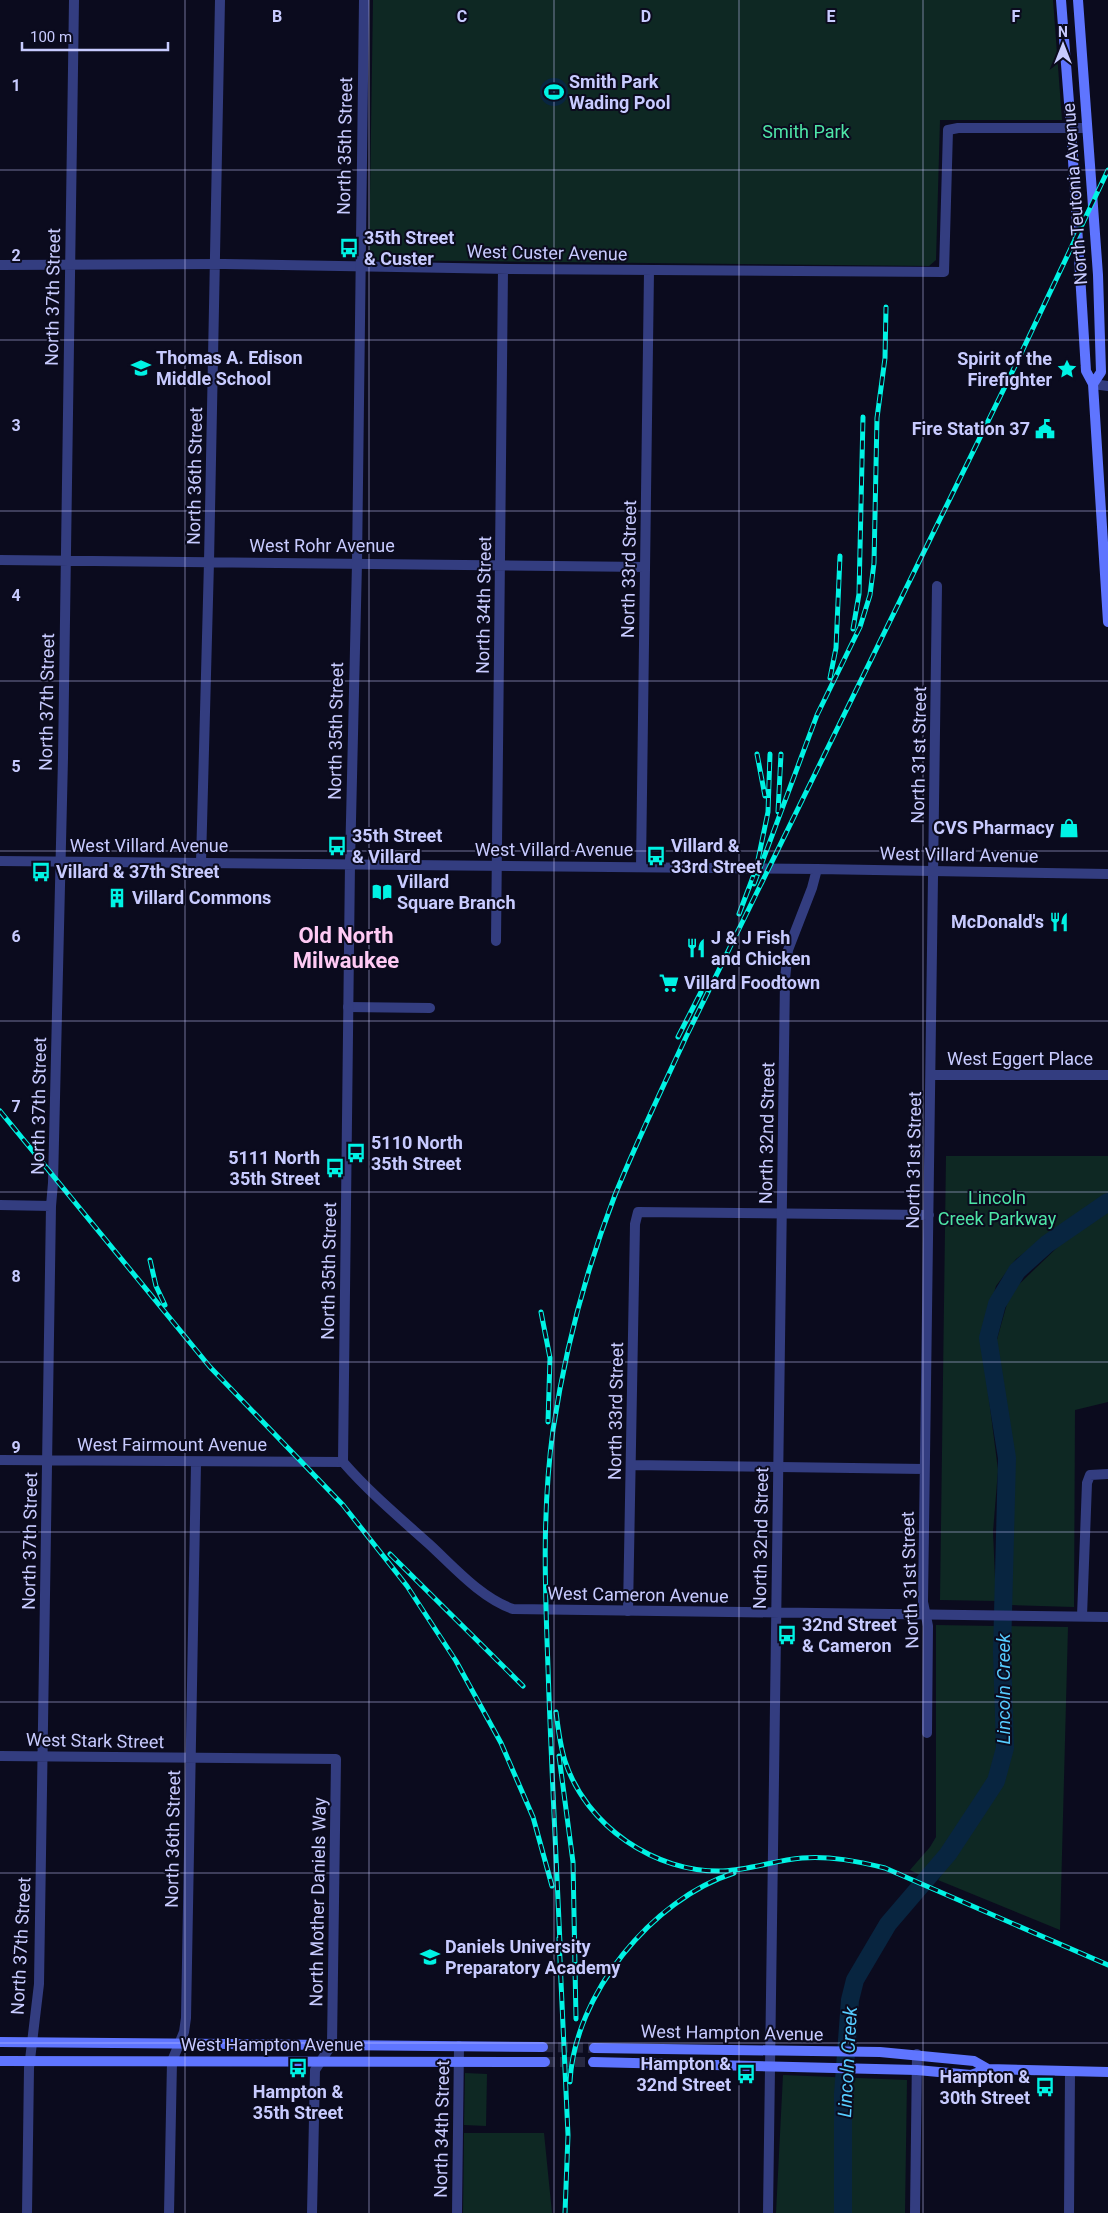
<svg xmlns="http://www.w3.org/2000/svg" width="1108" height="2213" font-family="Roboto,sans-serif">
  <style>
    .green { fill: #0e2823 }
    .water { fill: #082540 }
    .lines { fill: none; stroke-linecap: round; stroke-linejoin: round }
    .river { stroke: #082540; stroke-width: 18 }
    .secondary-tunnel { stroke: #272840; stroke-width: 10; stroke-dasharray: 10 5; stroke-linecap: butt }
    .minor { stroke: #333d80; stroke-width: 10 }
    .tertiary { stroke: #333d80; stroke-width: 10 }
    .secondary { stroke: #5f75ff; stroke-width: 10 }
    .rail-casing { stroke: #00f3e4; stroke-width: 5 }
    .rail { stroke: #0b0b1e; stroke-width: 3; stroke-dasharray: 9; stroke-linecap: butt }
    .grid { fill: none; stroke: #c8cbff; stroke-width: 1; stroke-opacity: 0.55 }
    .labels { text-anchor: middle; stroke-width: 4; stroke-linejoin: round; paint-order: stroke }
    .poi-label { font-size: 18px; font-weight: bold; fill: #c8cbff; stroke: #0b0b1e; text-anchor: start }
    .park-label { font-size: 18px; fill: #4ee5a7; stroke: #0b0b1e }
    .street-label { font-size: 18px; fill: #c8cbff; stroke: #0b0b1e }
    .water-label { font-size: 19px; font-style: italic; fill: #56ccff; stroke: #0b0b1e }
    .district-label { font-size: 22px; font-weight: bold; fill: #ffcaf4; stroke: #0b0b1e }
    .grid-label { font-size: 16px; text-anchor: middle; font-weight: bold; fill: #c8cbff; stroke: #0b0b1e; stroke-width: 4; stroke-linejoin: round; paint-order: stroke }
  </style>
  <rect width="100%" height="100%" fill="#0b0b1e"/>
  <path class="green" d="M373,0H1053L1062,120H940L936,260L929,266L369,260Z
    M946,1156H1108V1193L1016,1259L996,1286L981,1337L998,1470L993,1532L996,1601L940,1600Z
    M1108,1210V1402L1075,1410L1074,1607L1011,1605L1013,1452L996,1343L1010,1293L1065,1240Z
    M936,1625L995,1626C997,1677 1006,1738 988,1786C978,1810 938,1854 920,1875L910,1870L930,1847L936,1837Z
    M1008,1626L1068,1627L1060,1930L938,1880L998,1791L1009,1765L1012,1681Z
    M465,2073L487,2074L486,2126L464,2125Z
    M783,2075L907,2080L905,2213H776Z
    M464,2133H544L552,2213H463Z"/>
  <path class="water" d="M540 92a14 14 0 1 1 28 0a14 14 0 1 1-28 0Z"/>
  <g class="lines">
    <path class="river" d="M843,2213V2094L850,2000L855,1980L888,1924L948,1854L979,1807L996,1781L1005,1748L1002,1652L1007,1458L988,1338L997,1304L1017,1271L1047,1244L1108,1202"/>
    <path class="secondary-tunnel" d="M543,2047L594,2048
      M545,2062H593"/>
    <path class="minor" d="M0,265L224,264L510,269L944,272L948,130L958,128H1087
      M1093,384L1108,386
      M0,560L645,567
      M201,862L209,562L220,0
      M641,867L649,271
      M496,941L503,269
      M348,1007L430,1008
      M931,1075H1108
      M0,1205L51,1206
      M0,1460L343,1462
      M631,1465L924,1469
      M628,1611L635,1224L638,1212L929,1215
      M1082,1616L1087,1483L1090,1475L1108,1474
      M927,1733L928,1626L923,1602L937,586
      M0,1756L336,1759L332,2044L315,2070L312,2213
      M27,2213L29,2068L39,1984L51,1206L53,1183L63,758L74,0
      M169,2213L172,2061L184,2032L186,2018L196,1463
      M457,2213L459,2046
      M915,2213L917,2054
      M1069,2213L1070,2072"/>
    <path class="tertiary" d="M364,0L357,563L350,863L343,1462C369,1492 400,1518 429,1544C454,1567 481,1598 513,1609L1108,1617
      M0,861L817,869L1108,874
      M768,2213L785,979L788,950L812,888L817,869"/>
    <path class="secondary" d="M1061,0L1071,128L1086,371L1093,384L1108,622
      M1078,0L1098,275L1101,372L1093,384
      M0,2042L543,2047
      M594,2048L880,2052L974,2061L988,2069
      M0,2061L545,2062
      M593,2062L917,2070L971,2075L988,2069L1108,2072"/>
    <defs>
      <path id="rail" d="M853,629L859,594L863,417
        M830,678L836,648L840,556
        M757,754L765,796
        M778,812L781,754
        M758,860L768,812L770,754
        M754,884L817,715L860,627L870,595L874,563L877,418L885,358L886,307
        M739,914L753,877
        M678,1037L701,992
        M0,1111L210,1367L343,1505L407,1586L456,1661L501,1743L533,1817L552,1886
        M150,1260L156,1286L165,1305
        M541,1312L550,1358L548,1422
        M390,1554L523,1686
        M556,1712C558,1728 560,1745 565,1761C586,1826 655,1873 723,1871C750,1870 776,1860 802,1858C831,1856 857,1861 885,1868L1108,1965
        M559,1756L573,1862L576,2019
        M559,1938L568,2135L565,2213
        M560,1944C556,1852 551,1760 548,1668C545,1588 542,1510 553,1430C565,1350 586,1270 615,1195C637,1141 662,1089 686,1037L1017,362L1108,170
        M570,2082C574,1995 652,1899 734,1873"/>
    </defs>
    <use href="#rail" class="rail-casing"/>
    <use href="#rail" class="rail"/>
  </g>
  <path class="grid" d="M185,0V2213M369,0V2213M554,0V2213M739,0V2213M923,0V2213M0,170H1108M0,340H1108M0,511H1108M0,681H1108M0,851H1108M0,1021H1108M0,1192H1108M0,1362H1108M0,1532H1108M0,1702H1108M0,1873H1108M0,2043H1108"/>
  <defs>
    <symbol id="stadium-bare" viewBox="-9 -9 18 18"><path d="M0-5a6.5 5 0 1 0 0 10a6.5 5 0 1 0 0-10ZM-3.5-1.8h7v3.6h-7Z" fill="#00f3e4" stroke="#0b0b1e" stroke-width="2.5" paint-order="stroke"/></symbol>
    <symbol id="bus-bare" viewBox="-9 -9 18 18"><path d="M-5-6H5V4H4V6H2V4H-2V6H-4V4H-5ZM-3.5-4V0h7V-4ZM-3.5 1.2v1.5H-2V1.2ZM2 1.2v1.5H3.5V1.2Z" fill="#00f3e4" stroke="#0b0b1e" stroke-width="2.5" paint-order="stroke"/></symbol>
    <symbol id="school-bare" viewBox="-9 -9 18 18"><path d="M0-5L7-2L0 1L-7-2ZM-4 1L0 2.5L4 1V4Q0 6-4 4Z" fill="#00f3e4" stroke="#0b0b1e" stroke-width="2.5" paint-order="stroke"/></symbol>
    <symbol id="sight-bare" viewBox="-9 -9 18 18"><path d="M0-6L1.8-2.2L6-1.7L2.9 1.2L3.7 5.4L0 3.3L-3.7 5.4L-2.9 1.2L-6-1.7L-1.8-2.2Z" fill="#00f3e4" stroke="#0b0b1e" stroke-width="2.5" paint-order="stroke"/></symbol>
    <symbol id="civic-bare" viewBox="-9 -9 18 18"><path d="M-.6-6.5H3V-4.5H.6V-3L4-1V1h2V6H-6V1h2V-1L-.6-3ZM-1.2 2.5V6h2.4V2.5Z" fill="#00f3e4" stroke="#0b0b1e" stroke-width="2.5" paint-order="stroke"/></symbol>
    <symbol id="shop-bare" viewBox="-9 -9 18 18"><path d="M-5-2.5h2.3a2.7 3.5 0 0 1 5.4 0H5L5.5 6h-11ZM-1.5-2.5h3a1.5 2.3 0 0 0-3 0Z" fill="#00f3e4" stroke="#0b0b1e" stroke-width="2.5" paint-order="stroke"/></symbol>
    <symbol id="library-bare" viewBox="-9 -9 18 18"><path d="M-6-4Q-3-5.5-.7-3.5V5Q-3 3-6 4ZM6-4Q3-5.5 .7-3.5V5Q3 3 6 4Z" fill="#00f3e4" stroke="#0b0b1e" stroke-width="2.5" paint-order="stroke"/></symbol>
    <symbol id="building-bare" viewBox="-9 -9 18 18"><path d="M-4-6H4V6H1V3H-1V6H-4ZM-2.5-4.3h1.7v1.8h-1.7ZM.8-4.3h1.7v1.8H.8ZM-2.5-1h1.7V.8h-1.7ZM.8-1h1.7V.8H.8Z" fill="#00f3e4" stroke="#0b0b1e" stroke-width="2.5" paint-order="stroke"/></symbol>
    <symbol id="restaurant-bare" viewBox="-9 -9 18 18"><path d="M-5-6h1v4h1v-4h1v4h1v-4h1v5L-1.5 .5V6h-2V.5L-5-1ZM5-6V6H3V1.5H1.5Q1.5-4 5-6Z" fill="#00f3e4" stroke="#0b0b1e" stroke-width="2.5" paint-order="stroke"/></symbol>
    <symbol id="supermarket-bare" viewBox="-9 -9 18 18"><path d="M-6-5.5h2.5l.6 2H6L4.5 2H-2.5L-4.4-4H-6ZM-1.5 3.2a1.3 1.3 0 1 0 .1 0ZM3 3.2a1.3 1.3 0 1 0 .1 0Z" fill="#00f3e4" stroke="#0b0b1e" stroke-width="2.5" paint-order="stroke"/></symbol>
  </defs>
  <g fill-rule="evenodd">
    <use href="#stadium-bare" x="540" y="78" width="28" height="28"/>
    <use href="#bus-bare" x="335" y="234" width="28" height="28"/>
    <use href="#school-bare" x="127" y="354" width="28" height="28"/>
    <use href="#sight-bare" x="1053" y="355" width="28" height="28"/>
    <use href="#civic-bare" x="1031" y="415" width="28" height="28"/>
    <use href="#shop-bare" x="1055" y="814" width="28" height="28"/>
    <use href="#bus-bare" x="323" y="832" width="28" height="28"/>
    <use href="#bus-bare" x="642" y="842" width="28" height="28"/>
    <use href="#bus-bare" x="27" y="858" width="28" height="28"/>
    <use href="#library-bare" x="368" y="878" width="28" height="28"/>
    <use href="#building-bare" x="103" y="884" width="28" height="28"/>
    <use href="#restaurant-bare" x="1045" y="908" width="28" height="28"/>
    <use href="#restaurant-bare" x="682" y="934" width="28" height="28"/>
    <use href="#supermarket-bare" x="655" y="969" width="28" height="28"/>
    <use href="#bus-bare" x="342" y="1139" width="28" height="28"/>
    <use href="#bus-bare" x="321" y="1154" width="28" height="28"/>
    <use href="#bus-bare" x="773" y="1621" width="28" height="28"/>
    <use href="#school-bare" x="416" y="1943" width="28" height="28"/>
    <use href="#bus-bare" x="284" y="2054" width="28" height="28"/>
    <use href="#bus-bare" x="732" y="2060" width="28" height="28"/>
    <use href="#bus-bare" x="1031" y="2073" width="28" height="28"/>
  </g>
  <g class="labels">
    <g class="poi-label">
      <text x="569" y="88">Smith Park<tspan x="569" dy="21">Wading Pool</tspan></text>
      <text x="364" y="244">35th Street<tspan x="364" dy="21">&amp; Custer</tspan></text>
      <text x="156" y="364">Thomas A. Edison<tspan x="156" dy="21">Middle School</tspan></text>
      <text x="1052" y="365" text-anchor="end">Spirit of the<tspan x="1052" dy="21">Firefighter</tspan></text>
      <text x="1030" y="435" text-anchor="end">Fire Station 37</text>
      <text x="1054" y="834" text-anchor="end">CVS Pharmacy</text>
      <text x="352" y="842">35th Street<tspan x="352" dy="21">&amp; Villard</tspan></text>
      <text x="671" y="852">Villard &amp;<tspan x="671" dy="21">33rd Street</tspan></text>
      <text x="56" y="878">Villard &amp; 37th Street</text>
      <text x="397" y="888">Villard<tspan x="397" dy="21">Square Branch</tspan></text>
      <text x="132" y="904">Villard Commons</text>
      <text x="1044" y="928" text-anchor="end">McDonald's</text>
      <text x="711" y="944">J &amp; J Fish<tspan x="711" dy="21">and Chicken</tspan></text>
      <text x="684" y="989">Villard Foodtown</text>
      <text x="371" y="1149">5110 North<tspan x="371" dy="21">35th Street</tspan></text>
      <text x="320" y="1164" text-anchor="end">5111 North<tspan x="320" dy="21">35th Street</tspan></text>
      <text x="802" y="1631">32nd Street<tspan x="802" dy="21">&amp; Cameron</tspan></text>
      <text x="445" y="1953">Daniels University<tspan x="445" dy="21">Preparatory Academy</tspan></text>
      <text x="731" y="2070" text-anchor="end">Hampton &amp;<tspan x="731" dy="21">32nd Street</tspan></text>
      <text x="1030" y="2083" text-anchor="end">Hampton &amp;<tspan x="1030" dy="21">30th Street</tspan></text>
      <text x="298" y="2098" text-anchor="middle">Hampton &amp;<tspan x="298" dy="21">35th Street</tspan></text>
    </g>
    <g class="park-label">
      <text x="806" y="138">Smith Park</text>
      <text x="997" y="1204">Lincoln<tspan x="997" dy="21">Creek Parkway</tspan></text>
    </g>
    <g class="street-label">
      <text transform="translate(345 146) rotate(-89)" y="6">North 35th Street</text>
      <text transform="translate(1075 194) rotate(-94)" y="6">North Teutonia Avenue</text>
      <text transform="translate(547 253) rotate(1)" y="6">West Custer Avenue</text>
      <text transform="translate(53 297) rotate(-89)" y="6">North 37th Street</text>
      <text transform="translate(195 476) rotate(-89)" y="6">North 36th Street</text>
      <text x="322" y="552">West Rohr Avenue</text>
      <text transform="translate(629 569) rotate(-89)" y="6">North 33rd Street</text>
      <text transform="translate(484 605) rotate(-89)" y="6">North 34th Street</text>
      <text transform="translate(47 702) rotate(-89)" y="6">North 37th Street</text>
      <text transform="translate(336 731) rotate(-89)" y="6">North 35th Street</text>
      <text transform="translate(919 755) rotate(-89)" y="6">North 31st Street</text>
      <text x="149" y="852">West Villard Avenue</text>
      <text x="554" y="856">West Villard Avenue</text>
      <text transform="translate(959 855) rotate(1)" y="6">West Villard Avenue</text>
      <text x="1020" y="1065">West Eggert Place</text>
      <text transform="translate(39 1106) rotate(-89)" y="6">North 37th Street</text>
      <text transform="translate(767 1133) rotate(-89)" y="6">North 32nd Street</text>
      <text transform="translate(914 1160) rotate(-89)" y="6">North 31st Street</text>
      <text transform="translate(329 1271) rotate(-89)" y="6">North 35th Street</text>
      <text transform="translate(616 1411) rotate(-89)" y="6">North 33rd Street</text>
      <text x="172" y="1451">West Fairmount Avenue</text>
      <text transform="translate(761 1538) rotate(-89)" y="6">North 32nd Street</text>
      <text transform="translate(30 1541) rotate(-89)" y="6">North 37th Street</text>
      <text transform="translate(910 1580) rotate(-92)" y="6">North 31st Street</text>
      <text transform="translate(638 1595) rotate(1)" y="6">West Cameron Avenue</text>
      <text transform="translate(95 1741) rotate(1)" y="6">West Stark Street</text>
      <text transform="translate(173 1839) rotate(-89)" y="6">North 36th Street</text>
      <text transform="translate(318 1902) rotate(-89)" y="6">North Mother Daniels Way</text>
      <text transform="translate(21 1946) rotate(-87)" y="6">North 37th Street</text>
      <text transform="translate(732 2033) rotate(1)" y="6">West Hampton Avenue</text>
      <text x="272" y="2051">West Hampton Avenue</text>
      <text transform="translate(442 2129) rotate(-89)" y="6">North 34th Street</text>
    </g>
    <g class="water-label">
      <text transform="translate(1003 1689) rotate(-90)" y="7">Lincoln Creek</text>
      <text transform="translate(847 2062) rotate(-87)" y="7">Lincoln Creek</text>
    </g>
    <g class="district-label">
      <text x="346" y="943">Old North<tspan x="346" dy="25">Milwaukee</tspan></text>
    </g>
  </g>
  <g class="grid-label">
    <text x="277" y="22">B</text>
    <text x="462" y="22">C</text>
    <text x="646" y="22">D</text>
    <text x="831" y="22">E</text>
    <text x="1016" y="22">F</text>
    <text x="16" y="91">1</text>
    <text x="16" y="261">2</text>
    <text x="16" y="431">3</text>
    <text x="16" y="601">4</text>
    <text x="16" y="772">5</text>
    <text x="16" y="942">6</text>
    <text x="16" y="1112">7</text>
    <text x="16" y="1282">8</text>
    <text x="16" y="1453">9</text>
  </g>
  <g transform="translate(1063 45)" stroke="#0b0b1e" stroke-width="4" paint-order="stroke">
  <path d="M0-4L9 19L0 12L-9 19Z" fill="#c8cbff"/>
  <text y="-8" font-size="14" font-weight="bold" text-anchor="middle" fill="#c8cbff">N</text>
  </g>
  <path d="M22 42v8h146v-8" fill="none" stroke="#c8cbff" stroke-width="2.5"/>
  <text x="30" y="42" font-size="15" fill="#c8cbff" stroke="#0b0b1e" stroke-width="4" paint-order="stroke">100 m</text>
</svg>
